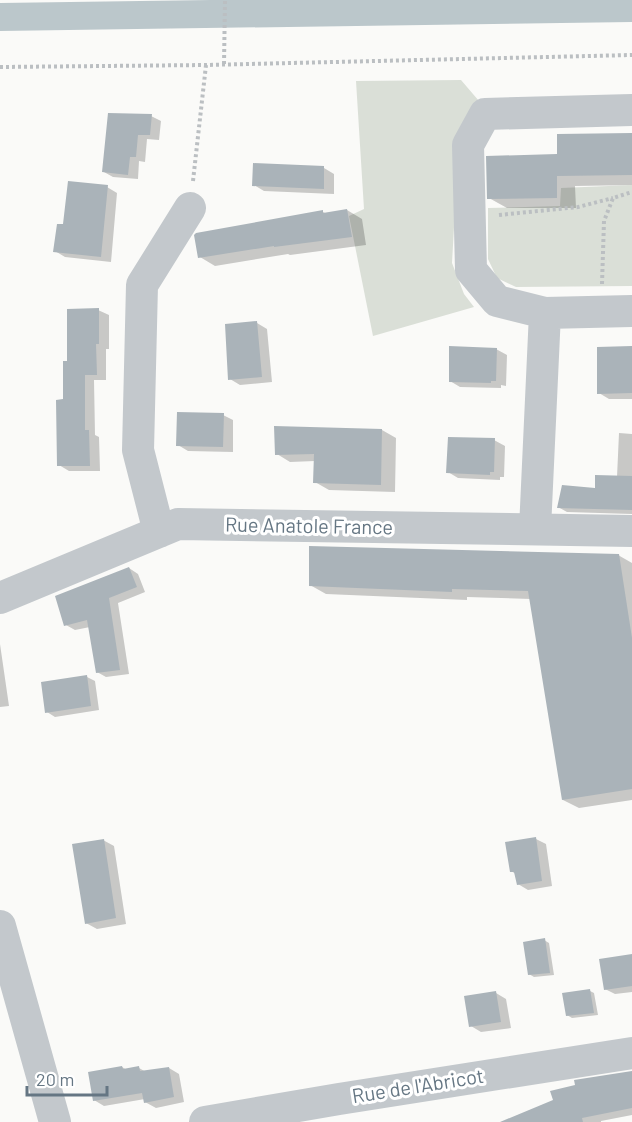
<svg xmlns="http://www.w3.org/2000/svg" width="632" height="1122" font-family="Barlow,sans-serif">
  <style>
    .green { fill: #dadfd7 }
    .shadow { fill: #0003 }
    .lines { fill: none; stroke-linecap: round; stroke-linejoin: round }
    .canal { stroke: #bbc7cb; stroke-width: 28 }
    .building { fill: #aab3b9 }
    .path { stroke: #bbbfc2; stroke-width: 4; stroke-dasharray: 3 3; stroke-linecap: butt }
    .minor { stroke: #c3c8cc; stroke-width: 32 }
    .labels { text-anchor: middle; stroke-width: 6; stroke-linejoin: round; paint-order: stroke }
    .street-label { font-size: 20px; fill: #657683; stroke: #fff }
  </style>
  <rect width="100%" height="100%" fill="#fafaf8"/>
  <path class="green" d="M461,80L479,101L459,139L452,263L464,294L474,307L373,336L349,216L364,209L356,81Z
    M632,185V286L516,287L497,278L488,259V208L560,206L561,188Z"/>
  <path class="shadow" d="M151,116L161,121L159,140L147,139L145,162L139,161L138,179L113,177L104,172Z
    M632,134V185L575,186L576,208H507L489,198L559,156Z
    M255,165L324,168L334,174V194L264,191L254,185Z
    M107,187L117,193L111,262L65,257L55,251L64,226Z
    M347,210L362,219L366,245L290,255L288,254L215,266L200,257L323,212L327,214Z
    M98,310L109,315V349H106V380H94L95,435L99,437L100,471H69L59,465L64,401Z
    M257,323L267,329L272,382L240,385L230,379Z
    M632,347V399H609L599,393Z
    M496,349L507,355L506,386L501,385V388L460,387L450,381Z
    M223,415L233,420V452L188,451L178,445Z
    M275,428L382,430L396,438L395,492L329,490L315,482V461L290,462L277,454Z
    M619,433L632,434V514L567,512L558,507L596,490L617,477Z
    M494,440L505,446L504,477H500V480L458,478L448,472Z
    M618,555L632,563V800L579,808L563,800L531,599L467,597V600L326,594L310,585Z
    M129,568L138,574L145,592L118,603L129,674L106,677L97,672L90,627L75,630L66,625Z
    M0,644L9,706L0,707Z
    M87,677L95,681L99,710L55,717L47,712Z
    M536,839L546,844L552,886L528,890L518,884L516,874L511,871Z
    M103,840L114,846L126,924L97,929L86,923Z
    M544,940L549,943L554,975L534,977L529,974Z
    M632,956V992L615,994L605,989Z
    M590,991L594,993L598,1015L572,1018L567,1015Z
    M496,993L506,999L511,1028L481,1032L471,1026Z
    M122,1067L127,1070L139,1068L146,1072L169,1068L179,1074L184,1102L156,1108L145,1102V1099L104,1106L94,1100Z
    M632,1073V1115L601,1121V1122H532Z"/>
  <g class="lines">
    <path class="canal" d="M0,17L632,8"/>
  </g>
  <path class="building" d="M108,113L152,114L150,135H138L136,157H130L128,175L102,172Z
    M632,133V175L557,176V198L487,199L486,156L557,154V134Z
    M253,163L324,166V189L252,186Z
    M68,181L108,185L101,257L53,252L57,224H63Z
    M347,209L352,237L274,247V246L198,258L194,235L196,233L323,210V213Z
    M99,308V344H96L97,375H85V430H89L90,466H57L56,400L63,399V361H67V309Z
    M257,321L262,377L228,380L225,324Z
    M449,346L497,348L496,381H491V383L449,382Z
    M632,346V393L597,394V347Z
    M177,412L224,413L223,447L176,446Z
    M274,426L382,429L381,485L313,483L314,454L275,455Z
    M448,437L495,438L494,472H490V475L446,473Z
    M595,475L632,476V510L557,508L562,485L595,488Z
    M309,546L619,554L632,638V789L562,800L528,591L452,589V592L309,586Z
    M129,567L137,587L109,598L120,670L96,673L87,620L64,626L55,596Z
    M87,675L91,706L45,713L41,682Z
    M536,837L542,881L517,885L514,872H510L505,842Z
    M104,839L116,918L85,924L72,844Z
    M545,938L550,973L528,975L523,942Z
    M632,954V986L604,990L599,959Z
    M590,989L594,1013L566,1016L562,993Z
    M496,991L501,1022L469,1027L464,996Z
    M122,1066L123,1069L139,1066L140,1071L169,1067L174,1097L144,1103L142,1093L93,1101L88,1072Z
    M632,1071V1108L582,1118L583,1122H500L553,1100L550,1091L575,1085L574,1080Z"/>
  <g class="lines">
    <path class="path" d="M224,64L225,0
      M0,67L206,65L632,55
      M193,181L206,65
      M499,215L578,207L613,198
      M602,284L604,221L613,198L632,192"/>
    <path class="minor" d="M632,110L485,114L468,145L471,270L497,301L545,313L632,311
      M535,529L545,313
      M159,532L138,450L142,285L190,208
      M0,598L178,524L632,531
      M0,926L55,1122
      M205,1122L339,1099L632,1053"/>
  </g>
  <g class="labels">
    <g class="street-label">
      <text transform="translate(309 526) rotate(1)" y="7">Rue Anatole France</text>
      <text transform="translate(418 1086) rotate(-9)" y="7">Rue de l'Abricot</text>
    </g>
  </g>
  <path d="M27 1086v9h80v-9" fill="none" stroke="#657683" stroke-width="3"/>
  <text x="36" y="1086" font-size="18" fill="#657683" stroke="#ffffff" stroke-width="4.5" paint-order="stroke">20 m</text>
</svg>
